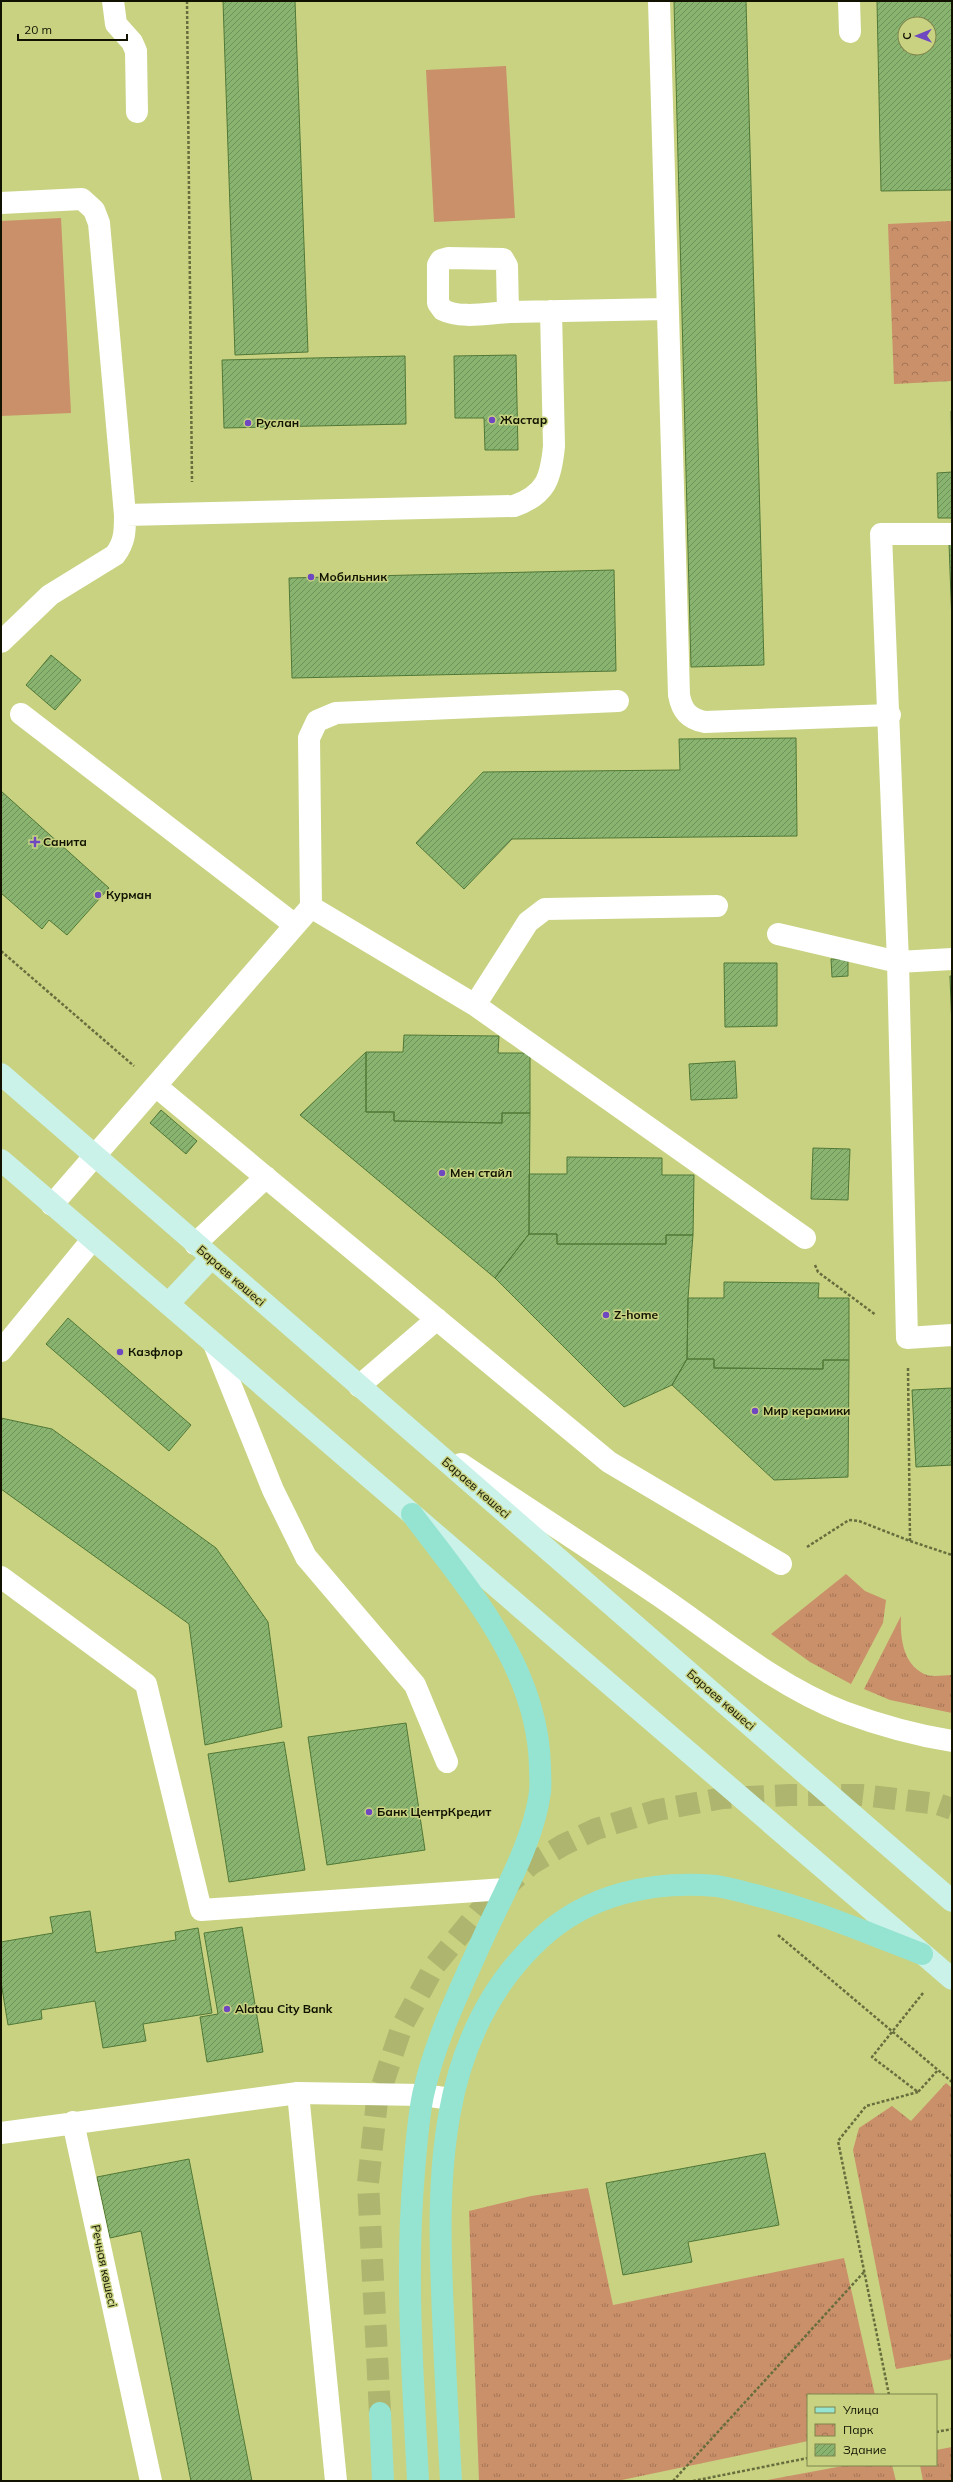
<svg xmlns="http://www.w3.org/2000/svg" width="953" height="2482" font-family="Mulish,sans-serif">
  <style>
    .grass { fill: url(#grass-tufts) }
    .park { fill: url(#park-crowns) }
    .pitch { fill: #ca906a }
    .building { fill: url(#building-hatch); stroke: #517837; fill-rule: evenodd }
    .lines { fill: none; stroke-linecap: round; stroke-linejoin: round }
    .primary-tunnel { stroke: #adb56e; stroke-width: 22; stroke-dasharray: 22 11; stroke-linecap: butt }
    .path { stroke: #676d3d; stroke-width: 2.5; stroke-dasharray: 3 2; stroke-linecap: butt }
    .service { stroke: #fff; stroke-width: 22 }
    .minor { stroke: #fff; stroke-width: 22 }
    .tertiary { stroke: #fff; stroke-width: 22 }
    .secondary { stroke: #caf2e8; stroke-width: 22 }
    .primary { stroke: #95e4d1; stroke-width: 22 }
    .poi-dot { fill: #6f47c0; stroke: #c8d281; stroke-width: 1.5 }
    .labels { text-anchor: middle; stroke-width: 3; stroke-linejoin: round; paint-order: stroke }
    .poi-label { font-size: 12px; font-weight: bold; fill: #111300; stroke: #c8d281; text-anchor: start }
    .street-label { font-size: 12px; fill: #111300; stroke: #c8d281 }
  </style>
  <defs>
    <pattern id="grass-tufts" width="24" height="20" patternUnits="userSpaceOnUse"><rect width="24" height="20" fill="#ca906a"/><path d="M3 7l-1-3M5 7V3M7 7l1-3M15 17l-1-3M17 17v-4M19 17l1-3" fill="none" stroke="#a37455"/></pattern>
    <pattern id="park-crowns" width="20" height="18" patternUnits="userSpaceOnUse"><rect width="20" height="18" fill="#ca906a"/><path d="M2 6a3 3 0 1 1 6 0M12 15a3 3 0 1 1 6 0" fill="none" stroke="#a37455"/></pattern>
    <pattern id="building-hatch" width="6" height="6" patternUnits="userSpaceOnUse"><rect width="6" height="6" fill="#89b470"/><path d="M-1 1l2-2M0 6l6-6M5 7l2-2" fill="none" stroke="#6f915a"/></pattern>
  </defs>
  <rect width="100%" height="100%" fill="#c8d281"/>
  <path class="grass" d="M846,1574L865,1591L886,1600L883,1623L851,1684L810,1662L771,1634Z
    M901,1616C900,1638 903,1666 927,1675C934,1677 945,1675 952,1675V1713L890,1700L864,1689Z
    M946,2083L952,2088V2359L896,2369L853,2150L859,2128L892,2106L911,2121Z
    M588,2188L613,2305L844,2258L875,2395H808V2441L617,2481H479L469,2211L531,2196Z
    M952,2447V2481H923L920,2465H936V2450Z
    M848,2465H892L896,2481H762Z"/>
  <path class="park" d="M952,221V381L894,384L888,224Z"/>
  <path class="pitch" d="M506,66L515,218L434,222L426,70Z
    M61,218L71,413L1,416V221Z"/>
  <path class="building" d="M223,1H295L308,352L235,355Z
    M674,1H746L764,665L691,667Z
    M877,1H952V190L881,191ZM905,24H929V48H905Z
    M516,355L518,450H485L484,418H455L454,356Z
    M405,356L406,424L224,428L222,360Z
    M951,411H952V518H938L937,473L952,472Z
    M949,543H952V624Z
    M614,570L616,671L292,678L289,578Z
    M51,655L81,680L55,710L26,685Z
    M796,738L797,836L512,839L464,889L416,843L483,772L680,770L679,739Z
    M1,791L109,888L67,935L49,920L42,929L1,893Z
    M831,959H848V976L832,977Z
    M724,963H777V1026L725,1027Z
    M950,976H952V1028Z
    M404,1035L499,1036L498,1053H530V1113H502V1123L394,1121V1112H366V1052H403Z
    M366,1052V1112H394V1121L502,1123V1113H530L529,1234L495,1278L300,1115Z
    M735,1061L737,1098L691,1100L689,1064Z
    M161,1110L197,1141L186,1154L150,1123Z
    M813,1148L850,1149L848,1200L811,1199Z
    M567,1157L662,1158V1175H694L693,1235H666V1244H557V1234H529V1174H567Z
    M529,1234H557V1244H666V1235H693L688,1298L687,1359L672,1385L624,1407L495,1278Z
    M724,1282L819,1283L818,1298H849V1360H823V1369L714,1368V1359H687L688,1298H724Z
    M68,1318L191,1425L169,1451L46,1344Z
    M687,1359H714V1368L823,1369V1360H849L848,1477L774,1480L672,1385Z
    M952,1388V1465L916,1467L912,1390Z
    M1,1418L52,1429L216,1548L268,1622L282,1727L205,1745L189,1624L1,1489Z
    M406,1723L425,1850L327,1865L308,1737Z
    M284,1742L305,1870L229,1882L208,1754Z
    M90,1911L96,1953L176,1940L175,1932L198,1928L212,2013L143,2024L146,2041L103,2048L95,2001L41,2010L42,2019L8,2025L1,1982V1942L53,1933L50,1917Z
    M242,1927L263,2052L207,2062L200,2017L218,2014L204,1933Z
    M765,2153L779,2225L688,2242L692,2262L623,2275L606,2183Z
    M189,2159L252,2481H191L141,2231L110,2238L97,2177Z"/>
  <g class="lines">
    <path class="primary-tunnel" d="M380,2413L368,2183L377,2101L402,2026L435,1965L481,1909L531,1864L563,1845L596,1829L658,1810L723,1798L790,1795H862L938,1804L952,1809"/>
    <path class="path" d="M187,1L192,482
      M1,951L134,1066
      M815,1265L818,1272L876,1315
      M908,1368L910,1541
      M807,1547L849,1520L859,1521L910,1541L952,1555
      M778,1935L938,2070
      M923,1993L872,2057L918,2092L938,2070L952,2082
      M889,2395L838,2141L866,2106L918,2092
      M936,2432L952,2429
      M673,2481L864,2272
      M693,2481L808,2458"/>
    <path class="service" d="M113,1L116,24L132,42L136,51L137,112
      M659,1L679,695C682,711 689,719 705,722L890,715
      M849,1L850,32
      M1,203L82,199L94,210L99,223L125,515
      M508,312L507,266L503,259L448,258L441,260L438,265V303L443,310C461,319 489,313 510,312C562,311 614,310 666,309
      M952,534H881L898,962L907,1338L952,1335
      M1,642L50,595L115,555C125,542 125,531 125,515L514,506C546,495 551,478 554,446L551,311
      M21,714L295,925
      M311,907L475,1005L528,922L545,909L717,906
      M778,934L898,962L952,959
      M475,1005L805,1238
      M157,1087L609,1462L781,1564
      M52,1205L311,907L309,738L317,721L336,713L618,701
      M195,1244L266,1177
      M214,1344L273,1490L306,1557L415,1685L447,1762
      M1,1351L92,1240
      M359,1386L437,1319
      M298,2093L336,2481"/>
    <path class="minor" d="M1,1577L146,1684L201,1910L505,1889
      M73,2122L151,2481
      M1,2133L298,2093L423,2095L451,2099"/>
    <path class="tertiary" d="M461,1464C525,1507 591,1549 655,1593C716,1634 774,1685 844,1712C879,1725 915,1735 952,1741"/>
    <path class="secondary" d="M1,1074L952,1901
      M1,1160L952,1979
      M168,1304L211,1258"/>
    <path class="primary" d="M412,1514C469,1590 538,1667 540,1767C540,1775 541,1784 540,1792C534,1840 504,1892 484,1936C461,1987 435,2040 423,2095C418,2120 416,2146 414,2172C405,2275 413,2378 418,2481
      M380,2413L383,2481
      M451,2481C448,2425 445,2370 443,2314C437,2182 434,2037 540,1939C588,1894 653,1880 717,1886C728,1888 740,1891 751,1894C809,1908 865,1932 922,1954"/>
  </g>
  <g class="poi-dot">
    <circle cx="492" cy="420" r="4"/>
    <circle cx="248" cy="423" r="4"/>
    <circle cx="311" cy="577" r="4"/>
    <path d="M33 836h4v4h4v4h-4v4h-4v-4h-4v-4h4z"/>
    <circle cx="98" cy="895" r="4"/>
    <circle cx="442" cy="1173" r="4"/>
    <circle cx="606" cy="1315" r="4"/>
    <circle cx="120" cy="1352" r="4"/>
    <circle cx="755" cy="1411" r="4"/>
    <circle cx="369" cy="1812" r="4"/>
    <circle cx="227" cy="2009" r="4"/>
  </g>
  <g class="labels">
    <g class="poi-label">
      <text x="500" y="424">Жастар</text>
      <text x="256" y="427">Руслан</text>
      <text x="319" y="581">Мобильник</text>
      <text x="43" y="846">Санита</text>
      <text x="106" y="899">Курман</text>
      <text x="450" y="1177">Мен стайл</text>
      <text x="614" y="1319">Z-home</text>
      <text x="128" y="1356">Казфлор</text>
      <text x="763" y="1415">Мир керамики</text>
      <text x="377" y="1816">Банк ЦентрКредит</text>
      <text x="235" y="2013">Alatau City Bank</text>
    </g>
    <g class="street-label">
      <text transform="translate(231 1276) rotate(41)" y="4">Бараев көшесі</text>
      <text transform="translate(476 1488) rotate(41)" y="4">Бараев көшесі</text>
      <text transform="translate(721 1700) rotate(41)" y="4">Бараев көшесі</text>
      <text transform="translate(104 2266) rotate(78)" y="4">Речная көшесі</text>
    </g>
  </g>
  <rect width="953" height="2482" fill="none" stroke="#111300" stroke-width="4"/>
  <rect x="807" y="2394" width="130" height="72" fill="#c8d281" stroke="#7f864d"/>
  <rect x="815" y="2407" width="20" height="6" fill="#95e4d1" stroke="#7f864d"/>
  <text x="843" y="2414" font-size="12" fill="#111300">Улица</text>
  <rect x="815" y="2424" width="20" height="12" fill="url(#park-crowns)" stroke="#7f864d"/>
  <text x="843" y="2434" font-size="12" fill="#111300">Парк</text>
  <rect x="815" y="2444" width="20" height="12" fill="url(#building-hatch)" stroke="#7f864d"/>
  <text x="843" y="2454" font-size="12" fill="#111300">Здание</text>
  <g transform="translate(917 36) rotate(269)"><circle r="19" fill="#c8d281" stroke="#7f864d"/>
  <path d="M0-3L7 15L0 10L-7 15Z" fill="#6f47c0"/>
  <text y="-6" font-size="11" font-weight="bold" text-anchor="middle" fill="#111300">С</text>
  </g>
  <path d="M18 34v6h109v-6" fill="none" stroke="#111300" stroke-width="2"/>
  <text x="24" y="34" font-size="12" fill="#111300" stroke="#c8d281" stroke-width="3" paint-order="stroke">20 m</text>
</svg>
